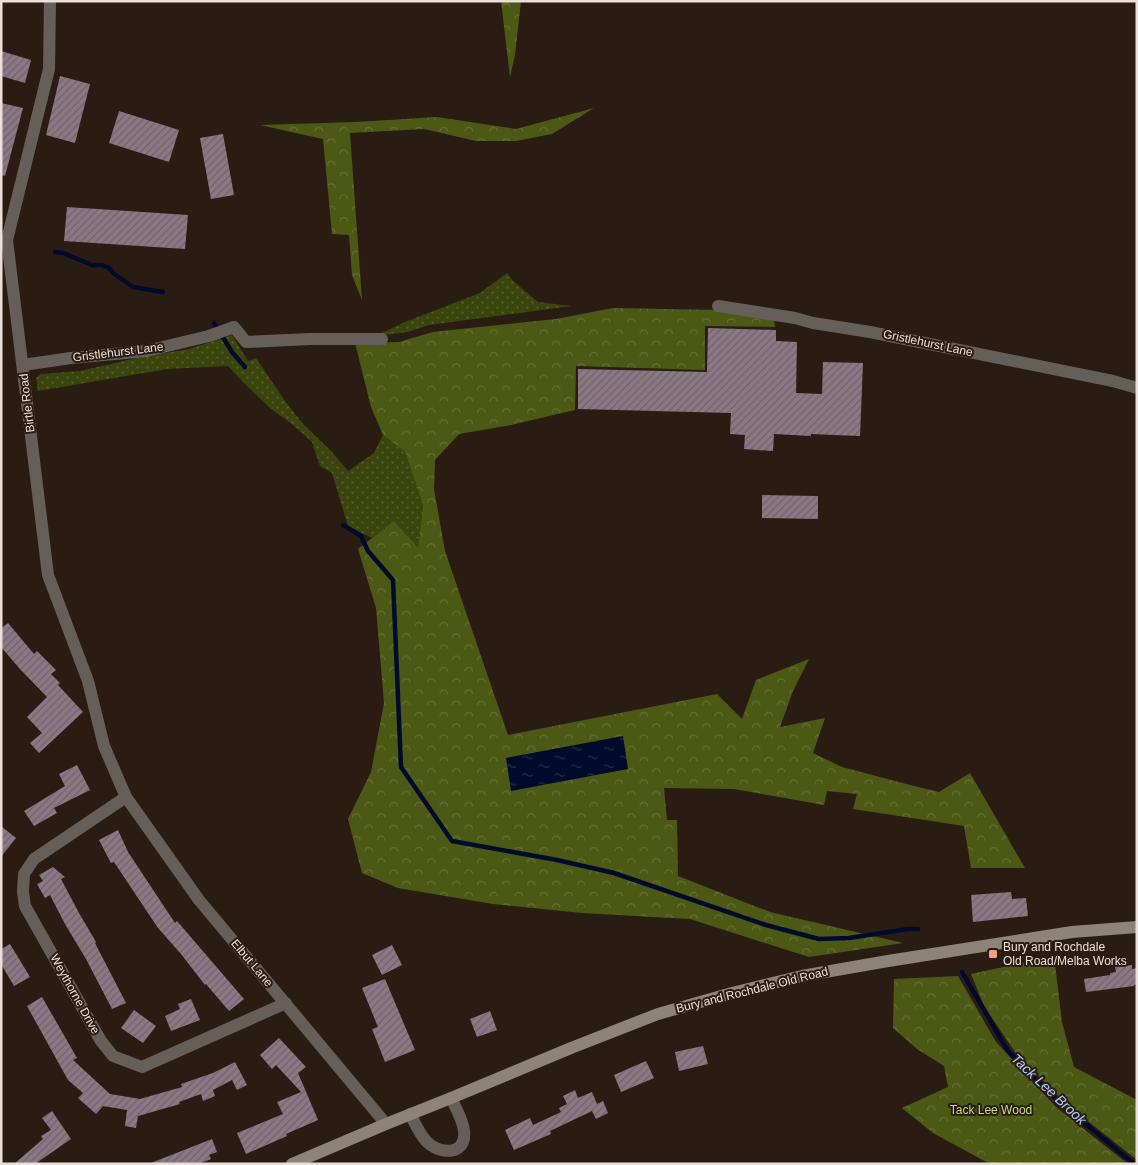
<svg xmlns="http://www.w3.org/2000/svg" width="1138" height="1165" font-family="Arial,sans-serif">
  <style>
    .grass { fill: url(#grass-dots) }
    .forest { fill: url(#forest-crowns) }
    .water { fill: url(#water-ripples) }
    .lines { fill: none; stroke-linecap: round; stroke-linejoin: round }
    .stream { stroke: #000b2c; stroke-width: 4.5 }
    .building { fill: url(#building-hatch) }
    .minor { stroke: #665f59; stroke-width: 12 }
    .secondary { stroke: #8d8379; stroke-width: 12 }
    .poi-dot { fill: #f3a081; stroke: #2b1c13; stroke-width: 2 }
    .labels { text-anchor: middle; stroke-width: 4; stroke-linejoin: round; paint-order: stroke }
    .street-label { font-size: 12px; fill: #eadfd9; stroke: #2b1c13 }
    .poi-label { font-size: 12px; fill: #eadfd9; stroke: #2b1c13; text-anchor: start }
    .park-label { font-size: 12px; fill: #c4db7d; stroke: #2b1c13 }
    .water-label { font-size: 14px; font-style: italic; fill: #accdfa; stroke: #2b1c13 }
  </style>
  <defs>
    <pattern id="grass-dots" width="8" height="8" patternUnits="userSpaceOnUse" patternTransform="scale(1.25)"><rect width="8" height="8" fill="#3a450d"/><path d="M2 2h.1M6 6h.1" fill="none" stroke="#575f30" stroke-width="1.8" stroke-linecap="round"/></pattern>
    <pattern id="forest-crowns" width="20" height="18" patternUnits="userSpaceOnUse" patternTransform="scale(1.25)"><rect width="20" height="18" fill="#4b5915"/><path d="M2 6a3 3 0 1 1 6 0M12 15a3 3 0 1 1 6 0" fill="none" stroke="#657036"/></pattern>
    <pattern id="water-ripples" width="26" height="14" patternUnits="userSpaceOnUse" patternTransform="scale(1.25)"><rect width="26" height="14" fill="#000b2c"/><path d="M2 4q2-2 4 0t4 0M15 11q2-2 4 0t4 0" fill="none" stroke="#252e4a"/></pattern>
    <pattern id="building-hatch" width="6" height="6" patternUnits="userSpaceOnUse" patternTransform="scale(1.25)"><rect width="6" height="6" fill="#8b7885"/><path d="M-1 1l2-2M0 6l6-6M5 7l2-2" fill="none" stroke="#6f636a"/></pattern>
  </defs>
  <rect width="100%" height="100%" fill="#2b1c13"/>
  <path class="grass" d="M507,273L513,281L538,302L571,306L429,325L408,332L376,336L405,322L480,293Z
    M232,335L248,361L256,358L285,401L303,424L331,451L348,471L374,453L383,435L405,452L423,504L418,549L394,521L372,538L348,526L332,473L320,466L312,442L292,424L270,408L245,384L228,366L167,369L38,391L36,378L41,374L80,371L146,356L189,349Z"/>
  <path class="forest" d="M501,1H521L515,55L510,77Z
    M594,108L552,134L516,141H476L424,129L350,133L362,300L352,275L349,235L332,234L323,139L260,125L356,122L437,117L516,129Z
    M613,308L718,310L774,320L775,327L705,326V370L576,366L575,410L511,425L459,434L435,460L434,489L445,551L508,735L717,694L742,719L756,680L809,659L793,691L780,727L825,718L813,753L842,767L910,785L939,792L970,773L1025,868H971L964,826L853,809L857,794L827,791L824,805L734,789L664,788L667,820H677L678,876L770,912L903,943L809,957L690,919L582,913L493,904L398,888L362,873L348,819L371,772L384,703L376,608L358,549L394,521L418,548L423,505L405,452L383,435L371,407L355,343L399,342L433,332L556,319Z
    M1054,956L1062,1022L1074,1067L1137,1100V1160L1065,1103L1015,1052L984,1006L971,974Z
    M958,976L996,1042L1056,1107L1128,1164H990L933,1133L902,1108L948,1087L944,1066L917,1049L893,1028L894,979Z"/>
  <path class="water" d="M623,736L628,769L511,791L506,758Z"/>
  <g class="lines">
    <path class="stream" d="M55,252L63,253L92,265H102L109,268L113,273L133,287L163,292
      M214,323L232,352L245,367
      M343,525L361,536L368,551L393,580L401,767L452,841L557,860L614,873L766,925L819,939L849,938L908,929H918
      M962,972L1008,1051L1058,1101L1134,1164"/>
  </g>
  <path class="building" d="M1,51L31,60L25,83L1,76Z
    M60,76L90,84L75,143L46,135Z
    M1,103L23,108L5,176L1,175Z
    M119,111L179,130L169,162L109,143Z
    M223,134L234,195L211,199L200,138Z
    M67,207L188,215L185,249L64,241Z
    M708,328L776,330V341L797,342L796,393L822,394L823,362L863,363L860,436L811,434V436L774,434L773,451L744,449L745,435L730,434L731,413L578,409V369L707,372Z
    M762,495L818,496V519L762,518Z
    M8,623L34,654L37,651L56,670L51,674L60,683L58,685L83,712L39,753L30,743L42,733L27,717L47,697L20,669L1,647V628Z
    M77,765L90,790L54,808L57,813L34,826L24,811L65,786L59,774Z
    M1,826L16,838L1,857Z
    M118,830L128,852L175,923L177,921L244,999L229,1011L206,984L205,985L181,954L158,928L114,862L111,863L99,840Z
    M53,867L65,877L61,879L79,913L96,942L95,943L126,1003L112,1009L86,959L65,924L50,895L45,898L37,884L43,881L39,875Z
    M1011,892L1012,899L1026,898L1028,916L973,922L971,895Z
    M10,944L30,977L14,986L1,964V949Z
    M392,945L402,965L382,975L372,955Z
    M1132,965V969L1137,968V984L1134,985V986L1086,992L1084,979L1110,975V973L1116,972L1115,967Z
    M385,979L415,1050L385,1062L372,1029L378,1027L362,988Z
    M42,997L77,1058L73,1060L110,1094L140,1099L182,1087L181,1084L213,1073L235,1062L247,1085L237,1090L232,1080L213,1090L215,1096L203,1101L201,1094L179,1102L180,1104L138,1116L136,1128L125,1126L127,1110L103,1106L96,1114L78,1098L83,1093L68,1080L27,1006Z
    M191,999L200,1020L171,1031L165,1016L180,1009L178,1004Z
    M134,1010L156,1026L143,1043L121,1028Z
    M490,1011L497,1030L477,1037L470,1019Z
    M279,1038L306,1067L298,1073L318,1120L286,1134L287,1136L246,1154L237,1133L283,1114L277,1102L301,1092L276,1065L272,1069L260,1055Z
    M703,1046L708,1064L679,1071L675,1052Z
    M646,1061L654,1078L621,1092L614,1075Z
    M575,1090L578,1098L592,1092L597,1104L603,1101L608,1113L596,1119L592,1111L550,1131L551,1134L514,1150L505,1130L530,1118L533,1125L561,1112L559,1108L567,1104L563,1096Z
    M52,1111L71,1139L35,1164H14L43,1139L41,1136L51,1130L42,1118Z
    M212,1139L217,1152L209,1155L211,1159L198,1164H151V1163Z"/>
  <g class="lines">
    <path class="minor" d="M50,1L49,69L7,240L48,575L88,681L104,746L126,797L199,900L386,1124
      M718,306L795,318L813,323L870,332L1113,381L1137,388
      M23,365L71,358L146,351L209,336L234,327L246,342L310,339H382
      M126,797L34,859L24,874L23,892L25,906L101,1041L113,1056L142,1067L286,1003
      M410,1114C415,1123 419,1133 426,1141C439,1155 467,1156 464,1131C463,1120 456,1108 451,1098"/>
    <path class="secondary" d="M292,1164L386,1124L451,1098L571,1048L658,1014L732,993L802,976L888,961L1072,932L1137,927"/>
  </g>
  <rect class="poi-dot" x="988" y="949" width="10" height="10" rx="2.5"/>
  <g class="labels">
    <g class="street-label">
      <text transform="translate(928 343) rotate(12)" y="4">Gristlehurst Lane</text>
      <text transform="translate(118 352) rotate(-7)" y="4">Gristlehurst Lane</text>
      <text transform="translate(27 403) rotate(-97)" y="4">Birtle Road</text>
      <text transform="translate(252 963) rotate(50)" y="4">Elbut Lane</text>
      <text transform="translate(752 990) rotate(-14)" y="4">Bury and Rochdale Old Road</text>
      <text transform="translate(75 994) rotate(61)" y="4">Weythorne Drive</text>
    </g>
    <g class="poi-label">
      <text x="1003" y="951">Bury and Rochdale<tspan x="1003" dy="14">Old Road/Melba Works</tspan></text>
    </g>
    <g class="park-label">
      <text x="991" y="1114">Tack Lee Wood</text>
    </g>
    <g class="water-label">
      <text transform="translate(1049 1089) rotate(43)" y="5">Tack Lee Brook</text>
    </g>
  </g>
  <rect width="1138" height="1165" fill="none" stroke="#eadfd9" stroke-width="5"/>
</svg>
